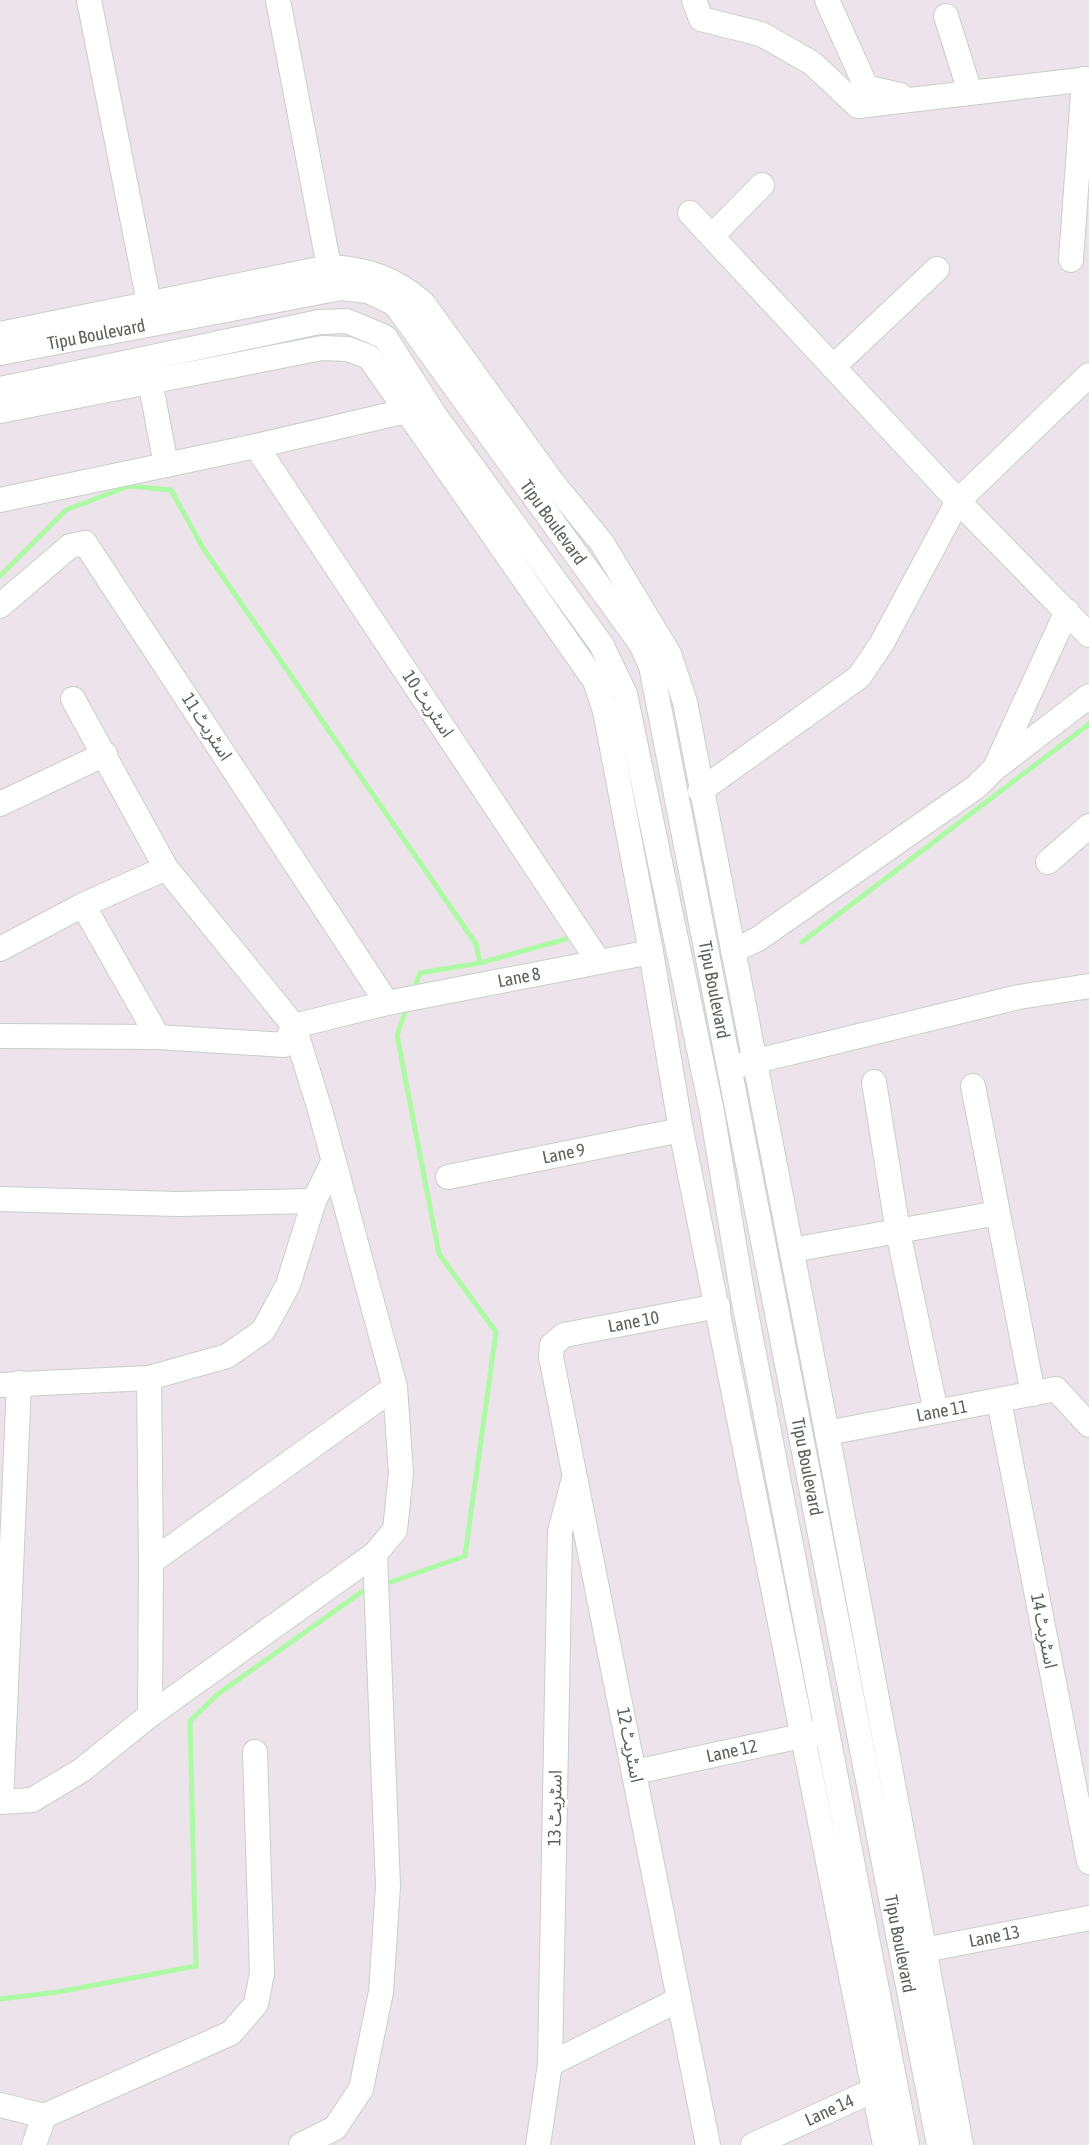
<svg xmlns="http://www.w3.org/2000/svg" width="1089" height="2145" font-family="'Asap Condensed','Noto Sans Arabic',sans-serif">
  <style>
    .lines { fill: none; stroke-linecap: round; stroke-linejoin: round }
    .stream { stroke: #adfaa5; stroke-width: 5 }
    .minor-casing { stroke: #c9cfca; stroke-width: 26 }
    .minor { stroke: #fff; stroke-width: 24 }
    .labels { text-anchor: middle; stroke-width: 6; stroke-linejoin: round; paint-order: stroke }
    .street-label { font-size: 18px; fill: #5b625b; stroke: #fff }
  </style>
  <rect width="100%" height="100%" fill="#ede3ea"/>
  <g class="lines">
    <path class="stream" d="M0,576L66,510L129,486L171,490L203,548L476,944L480,963
      M559,607L592,656
      M802,942L1089,724
      M416,983L420,973L480,963L566,939
      M391,1582L465,1556L496,1332L439,1254L397,1035L405,1013
      M0,1999L58,1992L196,1966L190,1721L218,1694L363,1591"/>
    <defs>
      <g id="minor">
        <path d="M89,0L149,303"/>
        <path d="M278,0L329,267"/>
        <path d="M694,0L701,19L761,34L812,63L858,106L1089,79"/>
        <path d="M827,0L864,82L869,88L900,95"/>
        <path d="M946,16L970,92"/>
        <path d="M690,213L958,501L1089,635"/>
        <path d="M712,236L762,185"/>
        <path d="M1071,260L1084,79"/>
        <path d="M0,334L329,267C368,269 394,278 423,303L553,483L602,543L669,654L685,702L827,1433L961,2145"/>
        <path id="s1" d="M0,353L341,288L368,291L395,304L641,644L651,666L939,2145"/>
        <path d="M833,367L937,269"/>
        <path d="M150,381L166,465"/>
        <path d="M0,389L319,322L347,321L385,337L434,414L601,644L625,694L712,1112L743,1297L907,2145"/>
        <path d="M0,411L322,348L348,349L369,357L595,681L605,711L651,952L681,1130L885,2145"/>
        <path d="M256,446L599,962"/>
        <path d="M0,500L256,446L406,411"/>
        <path d="M0,606L70,546L85,543L387,1003"/>
        <path d="M998,766L1089,696"/>
        <path d="M700,791L859,677L882,643L958,501L1089,375"/>
        <path d="M0,804L105,754"/>
        <path d="M1048,862L1089,826"/>
        <path d="M83,905L158,1037"/>
        <path d="M0,949L83,905L166,868"/>
        <path d="M733,951L758,939L976,787L995,768L1067,611"/>
        <path id="s2" d="M0,1036L158,1037L284,1045L294,1026L387,1003L651,952"/>
        <path d="M740,1065L1019,997L1089,986"/>
        <path d="M874,1082L898,1232L936,1412"/>
        <path id="s3" d="M448,1177L681,1130"/>
        <path d="M0,1199L178,1204L314,1201"/>
        <path d="M998,1213L1033,1394"/>
        <path d="M792,1250L998,1213L973,1086"/>
        <path d="M149,1378L151,1562L150,1715"/>
        <path d="M0,1385L149,1378L227,1356L263,1331L288,1285L314,1201L333,1162"/>
        <path d="M999,1401L1089,1862"/>
        <path id="s4" d="M827,1433L1056,1389L1089,1425"/>
        <path d="M151,1562L395,1387"/>
        <path id="s5" d="M635,1772L820,1732"/>
        <path d="M0,1802L32,1800L82,1770L150,1715L375,1554L395,1530L401,1473L395,1387L320,1110L294,1026L166,868L73,699"/>
        <path d="M1,1802L19,1383"/>
        <path id="s6" d="M909,1953L1089,1918"/>
        <path d="M550,2064L678,2000"/>
        <path d="M0,2105L44,2116L231,2033L256,2004L262,1973L255,1752"/>
        <path d="M34,2145L44,2116"/>
        <path d="M301,2145L335,2128L361,2089L381,1992L388,1886L375,1554"/>
        <path d="M538,2145L550,2064L560,1532L574,1478"/>
        <path id="s7" d="M708,2145L551,1357L552,1345L564,1335L718,1306"/>
        <path id="s8" d="M753,2145L874,2090"/>
      </g>
    </defs>
    <use href="#minor" class="minor-casing"/>
    <use href="#minor" class="minor"/>
  </g>
  <g class="labels">
    <g class="street-label">
      <text dy="6" stroke="none"><textPath href="#s1" startOffset="98">Tipu Boulevard</textPath></text>
      <text dy="6" stroke="none"><textPath href="#s1" startOffset="674">Tipu Boulevard</textPath></text>
      <text transform="translate(428 704) rotate(56)" y="6">اسٹریٹ 10</text>
      <text transform="translate(207 727) rotate(57)" y="6">اسٹریٹ 11</text>
      <text dy="6" stroke="none"><textPath href="#s2" startOffset="536">Lane 8</textPath></text>
      <text dy="6" stroke="none"><textPath href="#s1" startOffset="1178">Tipu Boulevard</textPath></text>
      <text dy="6" stroke="none"><textPath href="#s3" startOffset="118">Lane 9</textPath></text>
      <text dy="6" stroke="none"><textPath href="#s7" startOffset="902">Lane 10</textPath></text>
      <text dy="6" stroke="none"><textPath href="#s4" startOffset="117">Lane 11</textPath></text>
      <text dy="6" stroke="none"><textPath href="#s1" startOffset="1664">Tipu Boulevard</textPath></text>
      <text transform="translate(1044 1631) rotate(79)" y="6">اسٹریٹ 14</text>
      <text transform="translate(630 1745) rotate(79)" y="6">اسٹریٹ 12</text>
      <text dy="6" stroke="none"><textPath href="#s5" startOffset="99">Lane 12</textPath></text>
      <text transform="translate(555 1808) rotate(-89)" y="6">اسٹریٹ 13</text>
      <text dy="6" stroke="none"><textPath href="#s6" startOffset="87">Lane 13</textPath></text>
      <text dy="6" stroke="none"><textPath href="#s1" startOffset="2150">Tipu Boulevard</textPath></text>
      <text dy="6" stroke="none"><textPath href="#s8" startOffset="84">Lane 14</textPath></text>
    </g>
  </g>
</svg>
